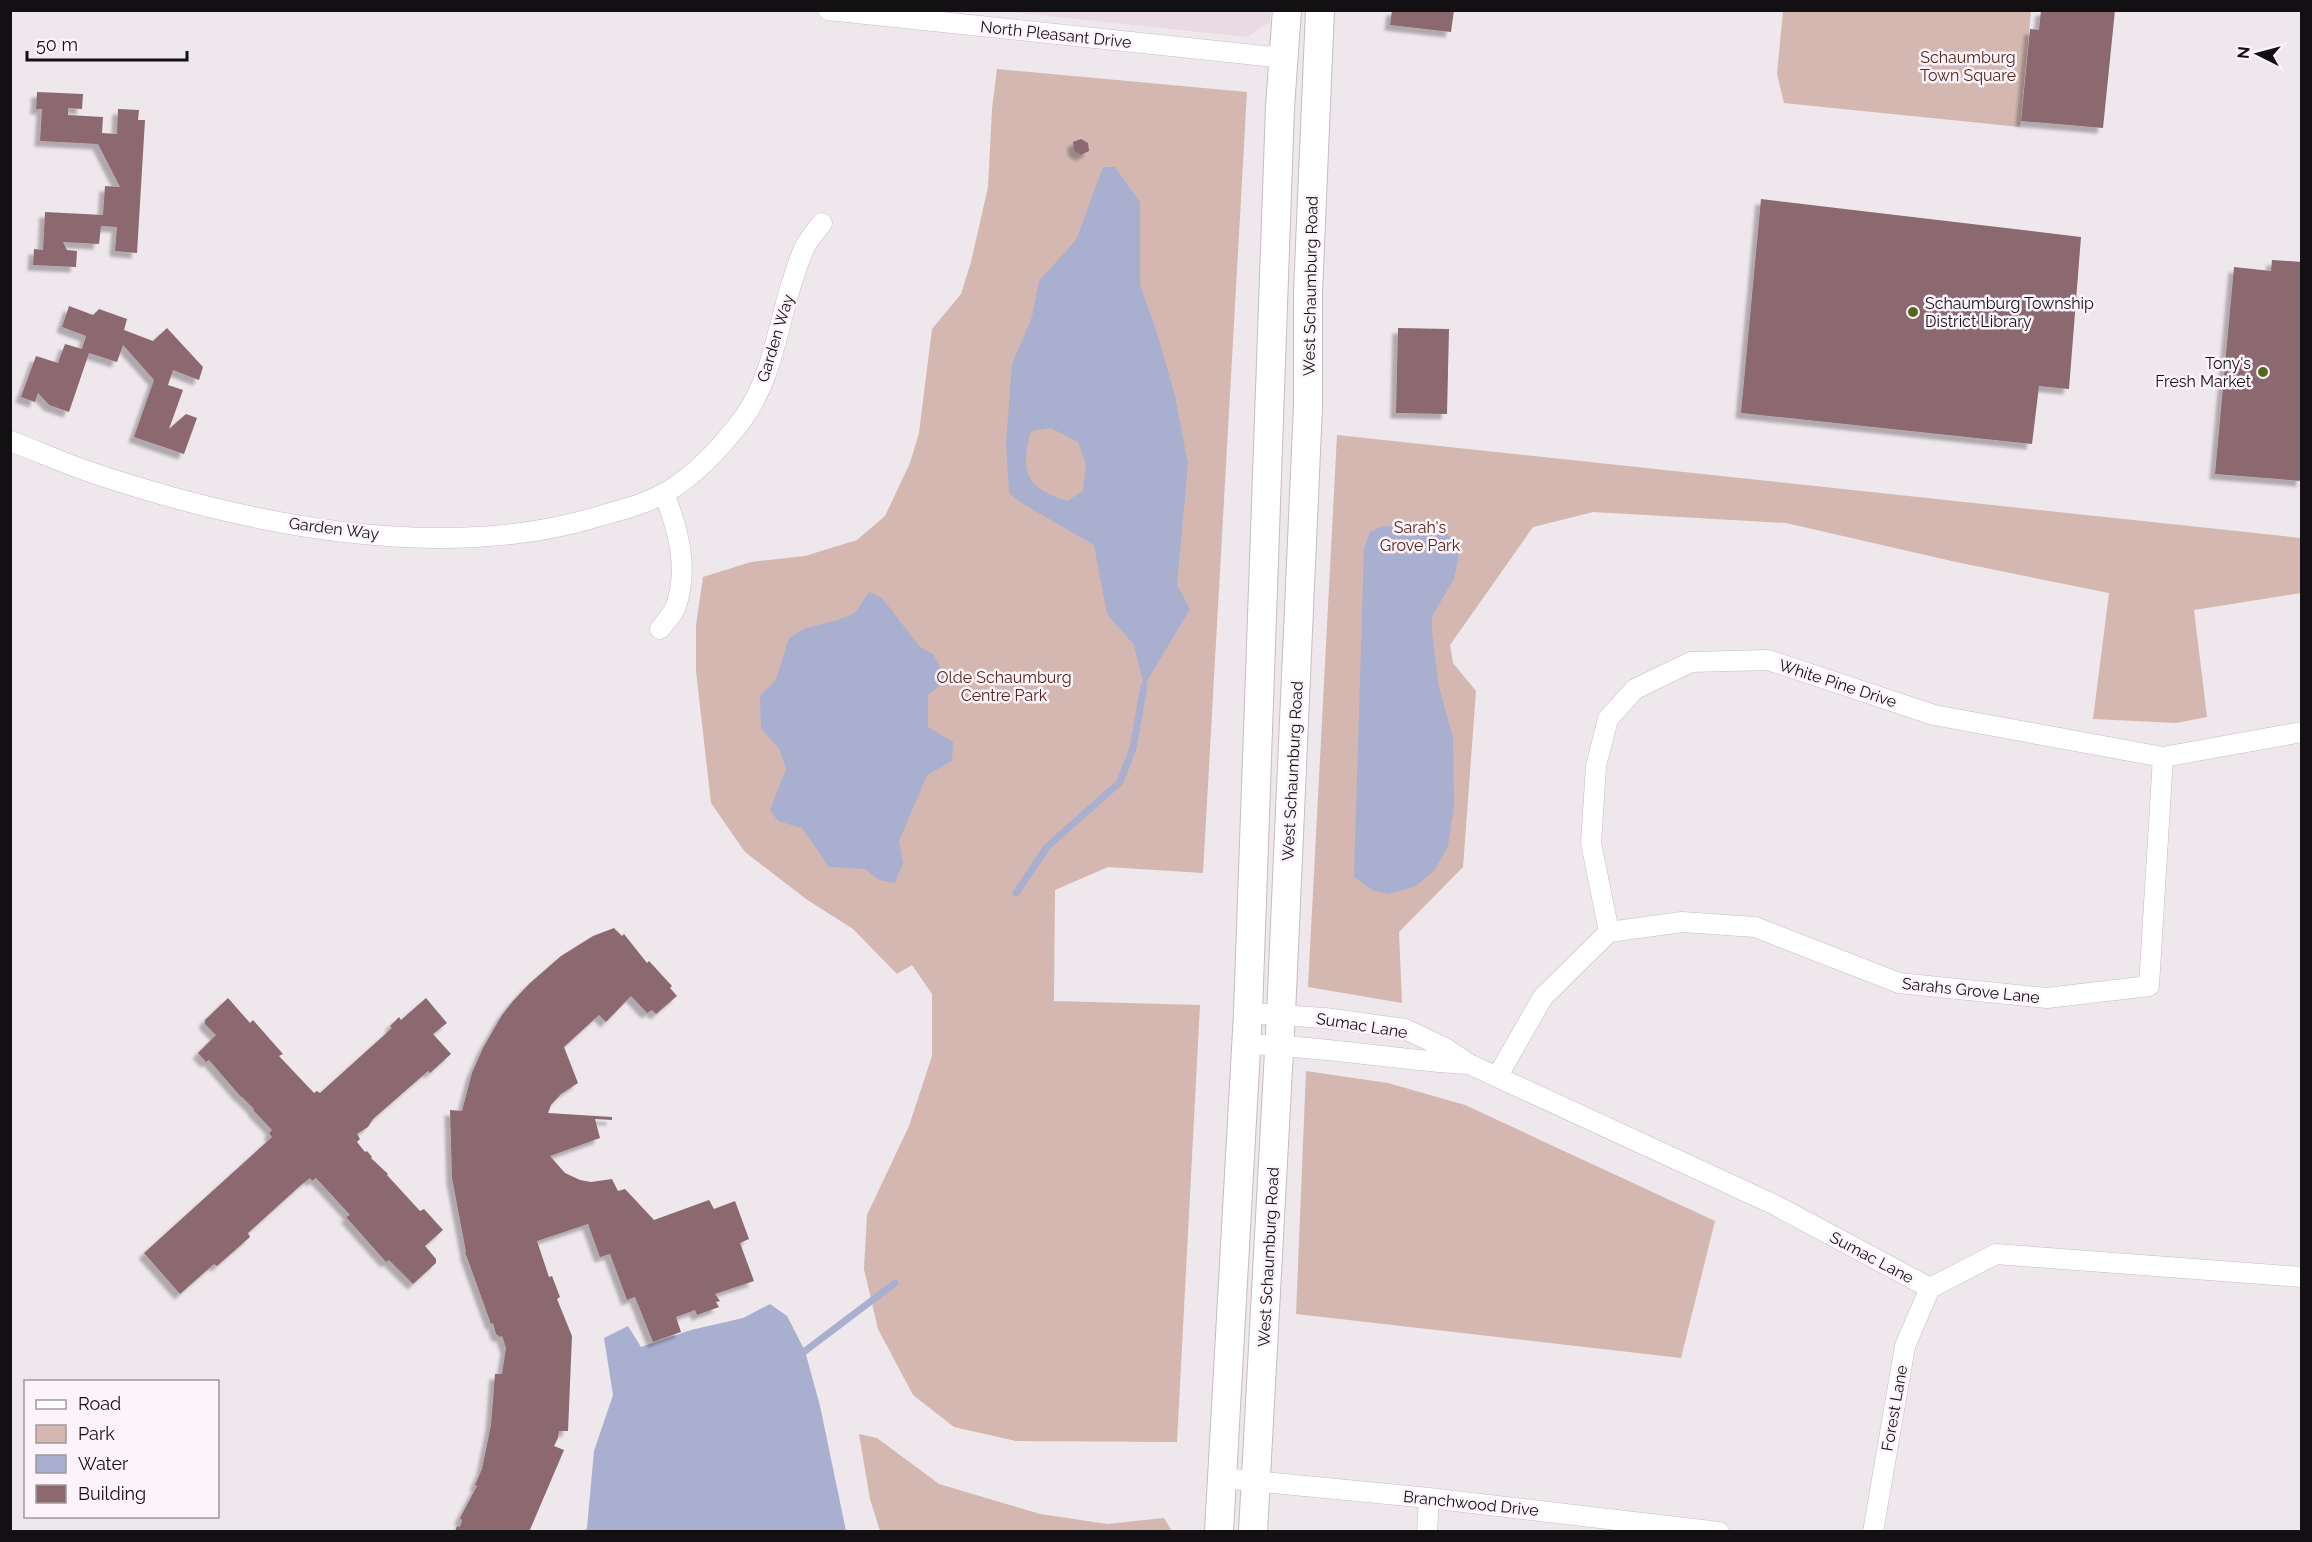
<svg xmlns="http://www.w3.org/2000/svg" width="2312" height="1542" font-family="Raleway,sans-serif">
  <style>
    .built { fill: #e9dae4 }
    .green { fill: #d3b7b0 }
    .water { fill: #a9afcf; fill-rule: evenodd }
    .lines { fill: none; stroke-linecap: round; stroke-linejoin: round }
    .stream { stroke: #a9afcf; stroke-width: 7 }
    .building { fill: #8c686f; filter: url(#shadow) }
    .street-casing { stroke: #c4bdc2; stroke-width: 21 }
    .secondary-casing { stroke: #c4bdc2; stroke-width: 30 }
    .street { stroke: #fff; stroke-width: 20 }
    .secondary { stroke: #fff; stroke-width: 28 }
    .poi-dot { fill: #526919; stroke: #fcf4fa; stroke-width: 2 }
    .labels { text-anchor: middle; stroke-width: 5; stroke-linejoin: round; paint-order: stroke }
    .street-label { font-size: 16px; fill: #121012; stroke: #fcf4fa }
    .park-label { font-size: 16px; fill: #562518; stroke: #fcf4fa }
    .poi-label { font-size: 16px; fill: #121012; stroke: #fcf4fa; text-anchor: start }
  </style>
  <defs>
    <filter id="shadow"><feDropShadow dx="-5.5" dy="5.5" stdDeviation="1.5" flood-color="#0004"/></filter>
  </defs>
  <rect width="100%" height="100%" fill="#eee7ec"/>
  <path class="built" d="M1011,11L1270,10V22L1247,37L1011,12Z"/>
  <path class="green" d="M1783,11H2031L2020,127L1784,103L1777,74Z
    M997,69L1247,92L1203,873L1108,867L1055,890L1054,1001L1200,1005L1177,1442L1016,1441L954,1427L913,1395L878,1329L864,1269L867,1215L909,1126L932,1056V994L912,965L897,974L853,929L806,899L745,852L711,803L696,671V625L703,577L751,562L805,556L857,540L885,516L910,463L919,433L932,329L961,294L971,262L988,187L992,109Z
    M1337,435L2301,538V593L2194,610L2207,717L2176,723L2093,719L2109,593L1956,562L1786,523L1593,512L1533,527L1450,645L1453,663L1476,691L1463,867L1399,932L1402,1003L1308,987Z
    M1306,1071L1388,1083L1465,1105L1715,1221L1681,1358L1296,1314Z
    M859,1434L877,1438L939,1484L1040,1514L1107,1524L1164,1518L1172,1531H880L870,1499Z"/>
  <path class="water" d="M1103,167H1115L1140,202V285L1157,333L1175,396L1188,464L1177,585L1190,609L1144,686L1134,645L1107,614L1094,545L1023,504L1009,493L1006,444L1012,364L1032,317L1039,281L1076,240ZM1051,428L1078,442L1086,464L1083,491L1067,501C1025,488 1020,471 1031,431Z
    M1383,526L1428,527L1447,533L1459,554L1454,579L1432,616V633L1439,687L1453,738L1454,806L1448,846L1434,871L1414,887L1388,894L1372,890L1354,877L1364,548L1370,532Z
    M869,592L882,598L920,647L933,654L947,679L928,695V727L953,742L952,761L927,775L899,841L903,863L895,883L879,880L865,869L829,867L802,828L778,821L770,810L786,769L780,750L761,728L760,696L776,680L789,638L805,628L838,620L855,613Z
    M770,1304L787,1316L805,1351L820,1406L846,1531H585L587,1528L594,1451L613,1395L604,1338L628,1326L641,1347L691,1330L743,1318Z"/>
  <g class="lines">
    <path class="stream" d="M1016,893L1047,847L1120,782L1133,748L1144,686
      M805,1351L895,1283"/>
  </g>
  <path class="building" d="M1392,10H1454L1451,32L1390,25Z
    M2041,10H2115L2103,128L2021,121L2030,29L2039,30Z
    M37,92L83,94L82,109L68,108V115L103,117L102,133L117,134L118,109L139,110L138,120H145L137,253L115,251L117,227L101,226L99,244L63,242L67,250L77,251L76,267L33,265L34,249L43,250L45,212L103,215L105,186L120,187L98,144L40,141L42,109H36Z
    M1081,139L1088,143L1089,151L1081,155L1074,151L1073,142Z
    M1761,199L2081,237L2069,389L2039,386L2032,444L1741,413Z
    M2272,260L2302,262V481L2215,474L2234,267L2271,271Z
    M69,306L93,315L99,309L127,319L124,330L153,341L167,328L203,367L199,380L173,370L168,385L183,390L169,429L186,414L197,418L184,454L134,437L154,380L123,345L117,362L89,353L69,412L49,405L38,393L35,402L21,397L36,356L58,363L65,344L82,349L86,336L62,327Z
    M1398,328L1449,329L1447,414L1396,413Z
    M614,928L622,936L624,934L647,963L649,961L672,986L670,988L677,996L656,1014L652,1010L647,1013L631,996L606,1022L599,1015L564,1047L578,1083L561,1094L551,1105L548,1113L612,1117V1120L595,1119L600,1138L550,1156L565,1173L580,1180L591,1182L612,1179L618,1191L625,1189L654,1220L709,1200L714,1209L735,1201L749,1239L740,1243L754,1281L715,1294L720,1301L716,1302L719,1307L697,1315L695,1310L676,1317L681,1332L653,1342L635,1297L627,1300L610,1254L600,1257L588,1224L537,1241L549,1277L552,1276L560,1297L557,1299L572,1336L568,1431H559L558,1438L554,1446L564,1450L529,1532H455L457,1526L460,1527L462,1520L460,1518L477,1486L475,1485L482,1469L491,1425L495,1374H502L506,1348L502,1336L500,1337L496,1334L493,1323L491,1324L465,1252H466L452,1178L450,1110L462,1111L472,1073L483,1048L502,1015L513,1001L529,984L561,956L593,936Z
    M228,998L250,1023L253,1020L283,1054L279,1056L314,1093L317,1091L320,1093L392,1028L390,1026L399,1017L401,1020L426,998L447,1023L433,1034L451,1054L430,1073L428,1071L373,1119L368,1127L357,1134L360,1139L357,1142L365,1152L367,1151L372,1157L371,1158L388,1174L387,1175L420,1211L424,1209L443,1230L425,1246L436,1259V1263L413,1284L389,1260L386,1262L346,1217L350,1215L316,1178L312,1181L310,1178L301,1185L248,1233L250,1237L217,1266L214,1264L180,1294L144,1253L272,1137L269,1133L272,1130L253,1110L254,1109L242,1097H241L209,1060L206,1062L198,1053L216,1035L205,1024V1020Z"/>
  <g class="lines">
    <defs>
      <path id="street" d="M828,10L1284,58
        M10,441C37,451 63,463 90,472C244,524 441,565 600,516C624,509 649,503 670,490C697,473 723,445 742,420C771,381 777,331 791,285C796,271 800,255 807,243C812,236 817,229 822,223
        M660,629C665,622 673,615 676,606C689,568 678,529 664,493
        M1609,932L1682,922L1755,927L1899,983L2047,998L2149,986L2163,757
        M1248,1013L1325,1018L1405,1029L1445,1048L1469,1064L1775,1205L1930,1288L1996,1254L2302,1277
        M1246,1044C1321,1046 1395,1060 1469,1064
        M1497,1077L1543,997L1609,932L1591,843L1596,766L1608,719L1635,689L1691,662L1768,660L1934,715L2163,757L2302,732
        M1222,1478L1429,1498L1719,1532
        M1427,1532L1429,1498
        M1873,1532L1905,1346L1930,1288"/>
      <path id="secondary" d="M1219,1532L1248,1013L1280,107L1287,10
        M1253,1532L1281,1014L1308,406V292L1320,10"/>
    </defs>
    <use href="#street" class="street-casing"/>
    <use href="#secondary" class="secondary-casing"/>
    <use href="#street" class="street"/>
    <use href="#secondary" class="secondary"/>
  </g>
  <g class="poi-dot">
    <circle cx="1913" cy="312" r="6"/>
    <circle cx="2263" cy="372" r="6"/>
  </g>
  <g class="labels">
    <g class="street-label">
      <text transform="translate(1056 34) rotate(6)" y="6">North Pleasant Drive</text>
      <text transform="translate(1310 286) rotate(-89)" y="6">West Schaumburg Road</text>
      <text transform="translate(775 338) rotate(-73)" y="6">Garden Way</text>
      <text transform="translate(334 528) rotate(7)" y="6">Garden Way</text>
      <text transform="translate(1838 683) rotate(18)" y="6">White Pine Drive</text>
      <text transform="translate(1292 771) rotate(-87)" y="6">West Schaumburg Road</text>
      <text transform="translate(1971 990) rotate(6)" y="6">Sarahs Grove Lane</text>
      <text transform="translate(1362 1025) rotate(9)" y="6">Sumac Lane</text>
      <text transform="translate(1268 1257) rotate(-87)" y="6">West Schaumburg Road</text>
      <text transform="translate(1872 1257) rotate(28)" y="6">Sumac Lane</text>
      <text transform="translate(1894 1408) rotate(-80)" y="6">Forest Lane</text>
      <text transform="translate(1471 1503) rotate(6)" y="6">Branchwood Drive</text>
    </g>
    <g class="park-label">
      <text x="1968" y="63">Schaumburg<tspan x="1968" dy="18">Town Square</tspan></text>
      <text x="1420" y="533">Sarah's<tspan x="1420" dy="18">Grove Park</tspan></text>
      <text x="1004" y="683">Olde Schaumburg<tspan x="1004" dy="18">Centre Park</tspan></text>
    </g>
    <g class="poi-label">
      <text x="1925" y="309">Schaumburg Township<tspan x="1925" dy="18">District Library</tspan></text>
      <text x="2251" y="369" text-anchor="end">Tony's<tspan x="2251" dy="18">Fresh Market</tspan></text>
    </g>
  </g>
  <rect width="2312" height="1542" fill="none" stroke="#121012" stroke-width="24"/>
  <rect x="24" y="1380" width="195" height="138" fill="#fcf4fa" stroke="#9e999d" stroke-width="1.5"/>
  <rect x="36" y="1400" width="30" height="9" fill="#ffffff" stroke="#9e999d" stroke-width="1.5"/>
  <text x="78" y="1410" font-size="18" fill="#121012">Road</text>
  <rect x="36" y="1425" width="30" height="18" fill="#d3b7b0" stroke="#9e999d" stroke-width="1.5"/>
  <text x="78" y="1440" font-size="18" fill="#121012">Park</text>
  <rect x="36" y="1455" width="30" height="18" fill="#a9afcf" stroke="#9e999d" stroke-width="1.5"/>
  <text x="78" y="1470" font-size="18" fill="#121012">Water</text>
  <rect x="36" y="1485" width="30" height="18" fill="#8c686f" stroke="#9e999d" stroke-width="1.5"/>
  <text x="78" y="1500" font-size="18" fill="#121012">Building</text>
  <g transform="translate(2258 54) rotate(276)" stroke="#fcf4fa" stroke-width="4.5" paint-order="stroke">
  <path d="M0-4.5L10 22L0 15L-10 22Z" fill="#121012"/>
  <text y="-9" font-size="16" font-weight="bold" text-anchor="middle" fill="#121012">N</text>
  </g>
  <path d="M27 51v9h160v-9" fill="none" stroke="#121012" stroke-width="3"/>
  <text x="36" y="51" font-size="18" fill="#121012" stroke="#fcf4fa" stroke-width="4.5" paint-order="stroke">50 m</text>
</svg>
